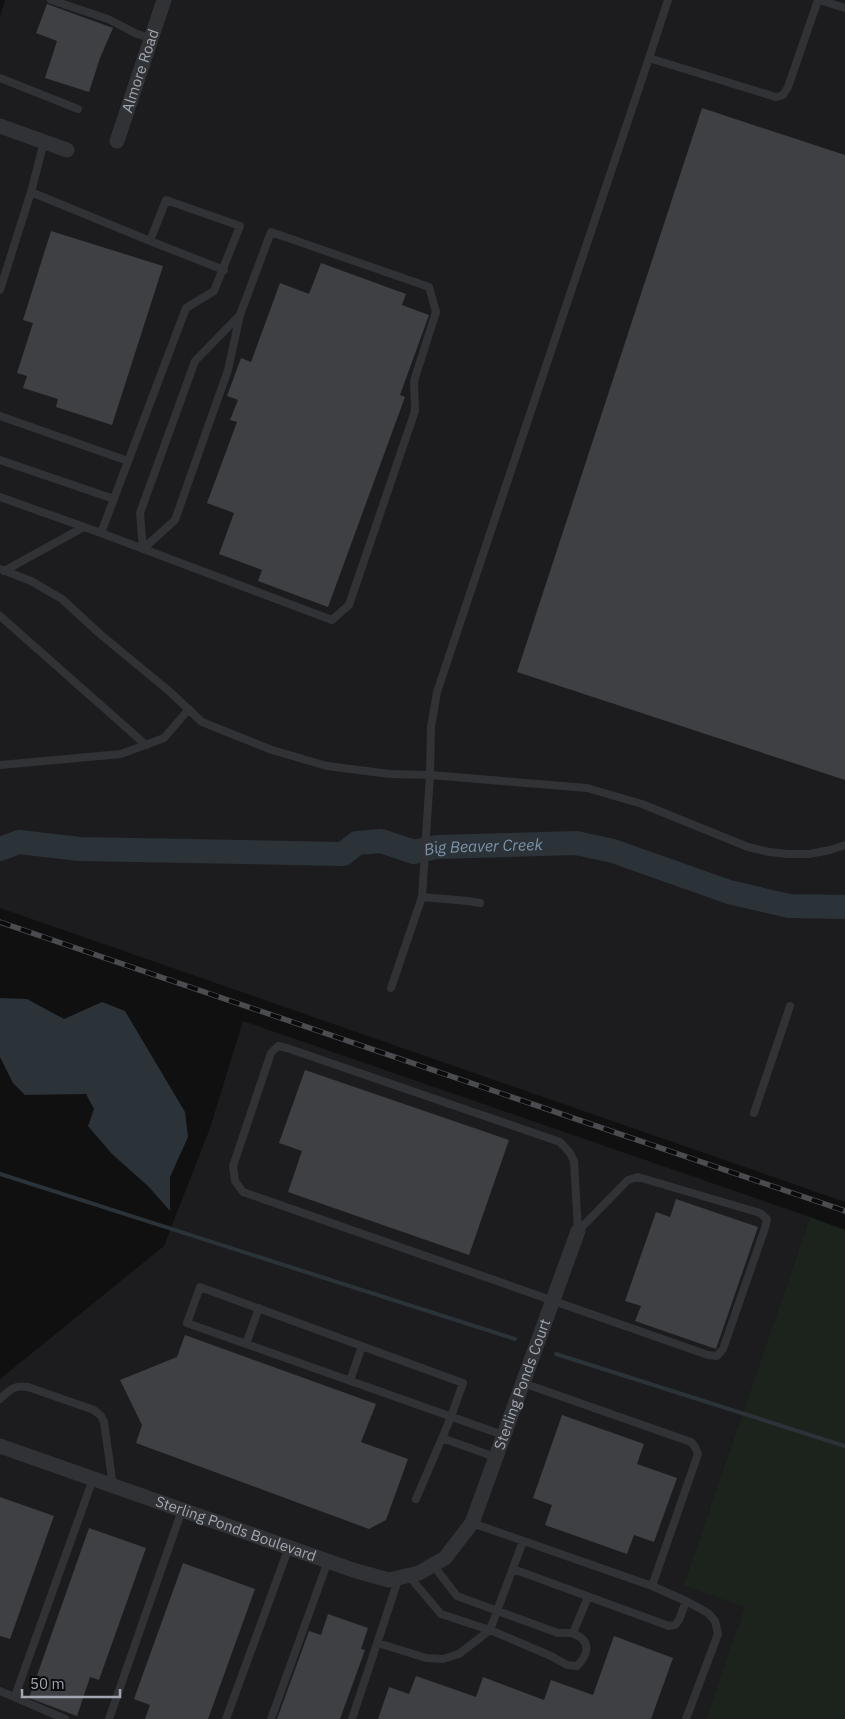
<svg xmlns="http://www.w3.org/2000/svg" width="845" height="1719" font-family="'IBM Plex Sans',sans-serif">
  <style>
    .built { fill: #1c1c1e }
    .green { fill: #1c231d }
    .water { fill: #2b3238 }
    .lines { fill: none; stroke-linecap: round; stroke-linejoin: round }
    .stream { stroke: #2b3238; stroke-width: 4 }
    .river { stroke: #2b3238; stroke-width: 24 }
    .building { fill: #3f4044 }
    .lane { stroke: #313235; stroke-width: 8 }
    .street { stroke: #313235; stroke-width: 15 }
    .rail-casing { stroke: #4a4c50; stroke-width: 5.5 }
    .rail { stroke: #0b0b0c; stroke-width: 4; stroke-dasharray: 11; stroke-linecap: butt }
    .labels { text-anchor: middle; stroke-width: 4.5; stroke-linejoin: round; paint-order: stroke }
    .street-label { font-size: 15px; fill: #a2a6b0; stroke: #0b0b0c }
    .water-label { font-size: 16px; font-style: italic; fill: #7c93a8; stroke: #0b0b0c }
  </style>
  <rect width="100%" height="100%" fill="#101011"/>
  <path class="built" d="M5,0H845V1202L0,908V17Z
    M243,1021L810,1217L683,1586L746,1607L706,1719H0V1379L164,1246L210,1128Z"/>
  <path class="green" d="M810,1217L845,1230V1719H706L745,1607L683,1586Z"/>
  <path class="water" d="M0,998L27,999L64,1019L102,1002L125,1011L185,1112L188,1137L170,1177V1211L149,1187L112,1154L88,1126L94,1109L86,1094L25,1095L13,1083L0,1057Z"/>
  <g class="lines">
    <path class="stream" d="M0,1174L515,1339
      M556,1354L845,1446"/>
    <path class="river" id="s1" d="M0,849L19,842L80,849L343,854L357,843L381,841L414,852L437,847L576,843L613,851L729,892L789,906L845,907"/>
  </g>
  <path class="building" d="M47,4L113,28L100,58L89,92L45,78L57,41L36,33Z
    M702,108L845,155V780L517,672Z
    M51,231L163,266L112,425L56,407L58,399L23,388L27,376L17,373L33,323L23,320Z
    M321,263L406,294L402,305L429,315L400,395L405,397L328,607L258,581L262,570L219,554L234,513L207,503L237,422L230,420L238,400L227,396L241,358L251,362L280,283L309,294Z
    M305,1070L509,1140L469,1255L288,1192L302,1151L279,1143Z
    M676,1199L758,1227L716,1349L635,1321L641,1306L625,1301L656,1212L670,1217Z
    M185,1335L376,1404L361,1442L408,1459L386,1520L369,1529L136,1443L142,1425L120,1380L177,1357Z
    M562,1415L644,1444L637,1464L677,1478L654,1542L634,1535L627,1554L545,1525L552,1505L533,1498Z
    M0,1497L54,1516L10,1639L0,1636Z
    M89,1528L146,1548L99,1680L90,1677L77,1716L29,1698Z
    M183,1563L255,1589L208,1719H145L150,1705L134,1699Z
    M328,1614L368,1628L361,1649L365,1650L340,1719H277L309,1631L321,1635Z
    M614,1636L673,1658L651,1719H378L389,1687L409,1694L416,1676L476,1697L483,1677L544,1700L551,1680L593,1695Z"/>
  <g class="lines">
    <path class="lane" d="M51,0L108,19L137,34L151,38
      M668,0L649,58L776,97L783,95L788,87L818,0
      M819,0L845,8
      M0,78L78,109
      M150,241L224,270
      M0,290L31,192
      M0,416L128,461
      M0,460L114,499
      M0,497L101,533L186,308L214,291L240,226L166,200L150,241L31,192L44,142
      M101,533L332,620L349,605L415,411L414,381L436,312L429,287L271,232L240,315L228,370L175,520L143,549
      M143,549L140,513L195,361L238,317
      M0,569L31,581L62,599L100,634L169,691L202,722L272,750L327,766L390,774L430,775L587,788L642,804L748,847L769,852L788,854H809L830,850L845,845
      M4,571L84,527
      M0,616L146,745
      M0,765L121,754L164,738L189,709
      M422,897L468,901L480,903
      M391,988L422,897L430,775L431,727L437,692L649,58
      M278,1046L287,1048L560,1142L570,1153L574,1161L578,1231L628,1180L638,1177L760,1213L767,1219L765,1228L723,1349L717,1356L708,1355L243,1192L235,1181L233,1166L271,1053Z
      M754,1113L790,1006
      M246,1344L259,1308
      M350,1381L362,1346
      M523,1383L691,1442L695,1447L698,1454L652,1586
      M0,1399C10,1390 13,1385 28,1387L94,1410L101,1416L104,1422L113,1486
      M442,1438L495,1457
      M416,1499L451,1417L463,1383L200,1287L187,1323L503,1435
      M472,1523L652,1586L686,1601L708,1613L715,1621L718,1634L686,1719
      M513,1569L669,1626L675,1625L679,1620L686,1601
      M408,1575L441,1614L490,1630L551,1656L567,1665L577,1666C588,1655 592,1641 574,1634C570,1632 563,1633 558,1633L457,1596L433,1565
      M573,1633L588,1597
      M378,1643L426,1658L443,1659L459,1654L490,1630L523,1541
      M0,1691L65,1719
      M15,1696L93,1479
      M109,1719L182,1510
      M226,1719L289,1547
      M271,1719L328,1561
      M352,1719L399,1577"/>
    <g class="street">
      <path d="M0,126L67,150"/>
      <path id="s2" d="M117,141L164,0"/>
      <path id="s3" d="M0,1446L356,1571L389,1580L419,1573L445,1558L472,1523L578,1231"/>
    </g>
    <defs>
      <path id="rail" d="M0,922L845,1211"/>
    </defs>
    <use href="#rail" class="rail-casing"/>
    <use href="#rail" class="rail"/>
  </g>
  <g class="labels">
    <g class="street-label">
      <text dy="5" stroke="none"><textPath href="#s2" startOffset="74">Almore Road</textPath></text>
      <text dy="5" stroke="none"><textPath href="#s3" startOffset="664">Sterling Ponds Court</textPath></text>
      <text dy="5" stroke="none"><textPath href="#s3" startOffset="250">Sterling Ponds Boulevard</textPath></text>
    </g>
    <g class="water-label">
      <text dy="6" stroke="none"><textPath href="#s1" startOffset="491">Big Beaver Creek</textPath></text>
    </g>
  </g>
  <path d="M22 1689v8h98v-8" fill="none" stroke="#a2a6b0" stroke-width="2.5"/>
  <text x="30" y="1689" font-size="15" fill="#a2a6b0" stroke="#0b0b0c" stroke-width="4" paint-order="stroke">50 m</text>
</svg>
